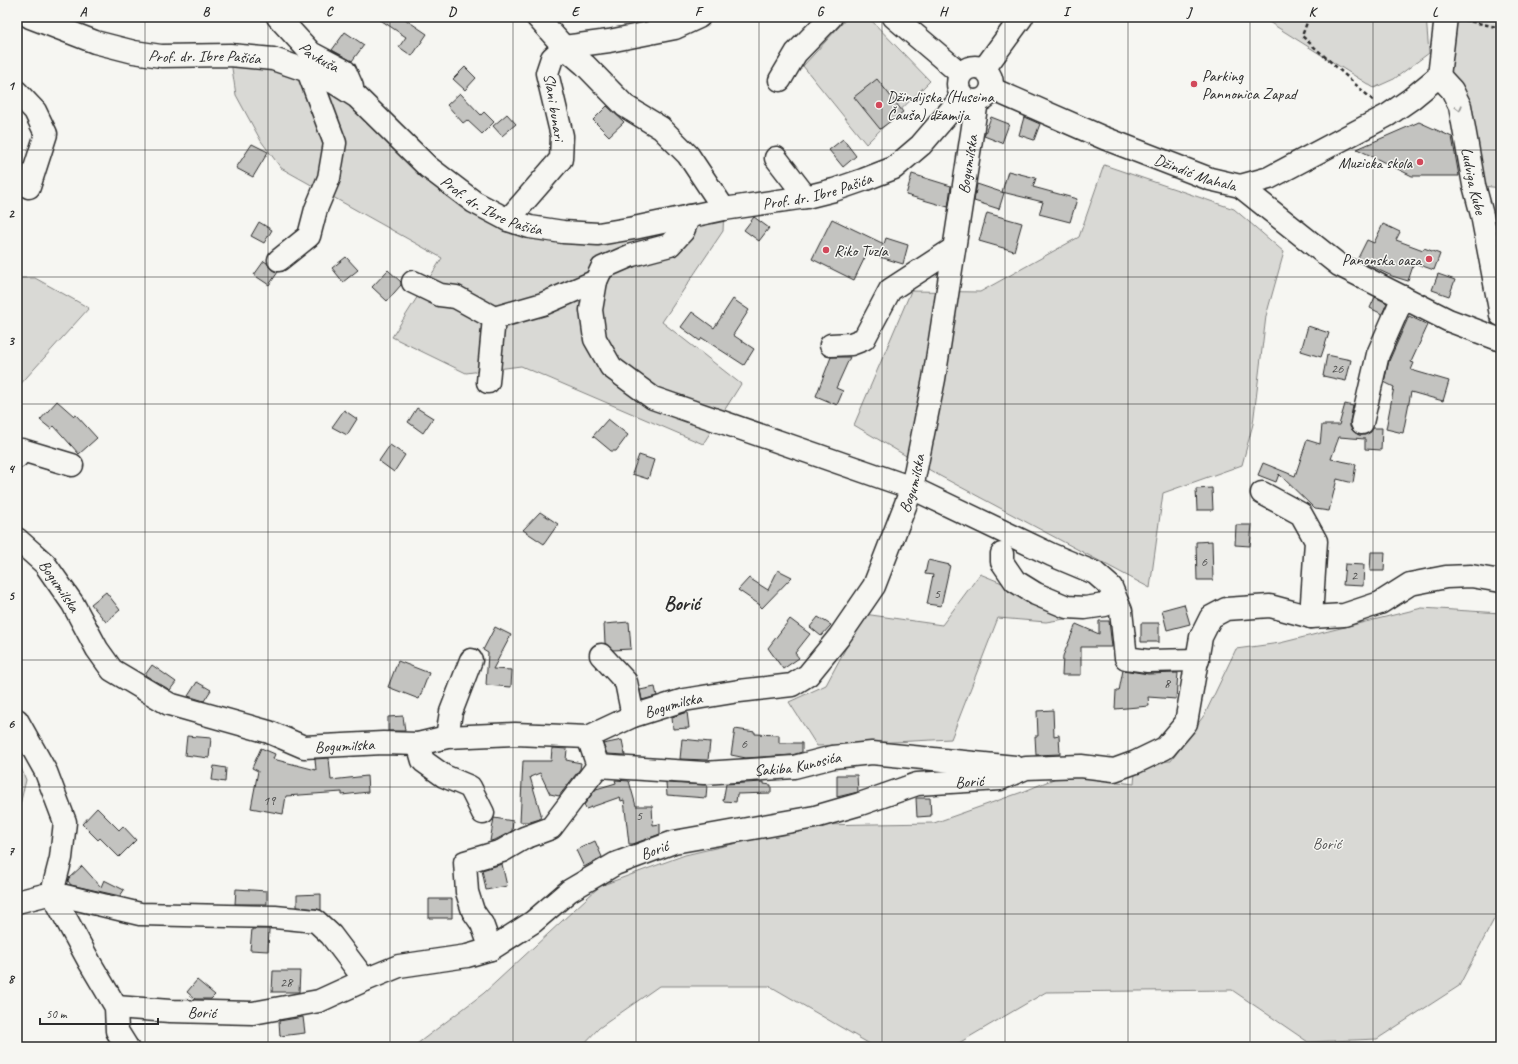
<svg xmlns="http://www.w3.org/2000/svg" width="1518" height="1064" font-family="Caveat,sans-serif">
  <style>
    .green { fill: #d9d9d5; stroke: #828280 }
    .building { fill: #c3c3c0; stroke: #2b2b2b }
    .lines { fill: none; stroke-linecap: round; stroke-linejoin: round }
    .minor-casing { stroke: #2b2b2b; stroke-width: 25 }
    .path { stroke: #2b2b2b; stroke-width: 2.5; stroke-dasharray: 4 3; stroke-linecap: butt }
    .minor { stroke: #f6f6f2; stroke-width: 22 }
    .oneway { stroke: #90908e }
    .grid { fill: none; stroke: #2b2b2b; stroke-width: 1; stroke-opacity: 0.55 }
    .poi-dot { fill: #d1495b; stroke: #f6f6f2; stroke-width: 1.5 }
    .labels { text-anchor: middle; stroke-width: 3; stroke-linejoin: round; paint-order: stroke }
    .number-label { font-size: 14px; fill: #515150 }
    .street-label { font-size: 16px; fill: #2b2b2b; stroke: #f6f6f2 }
    .poi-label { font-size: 16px; fill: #2b2b2b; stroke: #f6f6f2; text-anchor: start }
    .park-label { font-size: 16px; fill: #565656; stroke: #f6f6f2 }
    .district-label { font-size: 20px; font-weight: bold; fill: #2b2b2b; stroke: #f6f6f2 }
    .neatline { fill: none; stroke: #2b2b2b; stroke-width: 1.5 }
    .grid-label { font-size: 13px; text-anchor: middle; font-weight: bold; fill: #2b2b2b }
  </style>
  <rect width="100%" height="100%" fill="#f6f6f2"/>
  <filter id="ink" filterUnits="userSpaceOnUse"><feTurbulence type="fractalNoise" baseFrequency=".025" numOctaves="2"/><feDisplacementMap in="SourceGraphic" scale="8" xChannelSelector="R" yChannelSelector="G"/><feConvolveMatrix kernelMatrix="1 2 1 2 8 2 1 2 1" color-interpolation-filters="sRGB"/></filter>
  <g filter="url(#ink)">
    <path class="green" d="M848,17H868L930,81L866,144L803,66Z
      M1261,17H1426L1429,53L1394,79L1374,88Z
      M1446,17H1501V188L1474,185L1441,64Z
      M230,55L308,71L474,202L563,232L724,209L723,231L662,322L741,384L703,444L521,366L466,373L392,337L442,258L281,168L261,141L236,95Z
      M1104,165L1234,209L1284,252L1266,316L1253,424L1242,465L1163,493L1150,588L940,476L854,425L911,291L980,292L1079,237Z
      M17,278H35L89,308L17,388Z
      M980,574L1083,616L1046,622L998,618L951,739L817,746L789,702L826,685L864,614L942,625Z
      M1422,608L1501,613V906L1459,986L1377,1039L1308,1042L1232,990L1046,992L952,1047H875L770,986H659L599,1028L581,1047H413L484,993L600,886L685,855L815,825L934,823L1025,791L1063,775L1134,784L1136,762L1171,761L1205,714L1236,649L1280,643Z
      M17,758L26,780L17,817Z"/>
    <path class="building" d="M376,17H402L427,34L412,56L399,47L406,37Z
      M345,32L364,45L352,61L332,50Z
      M465,67L476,78L465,90L453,79Z
      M877,79L903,112L880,129L854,97Z
      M460,93L481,115L484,112L494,122L482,134L467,120L463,123L447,105Z
      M607,106L624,122L609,136L593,120Z
      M507,114L516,124L502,136L493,126Z
      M991,117L1009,124L1002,143L984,136Z
      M1024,117L1040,124L1034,140L1019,135Z
      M1419,122L1452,137L1459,176H1412L1357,149Z
      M843,139L856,156L843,167L829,150Z
      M252,144L268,152L253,177L236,168Z
      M1008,171L1036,178L1033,187L1077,199L1070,222L1039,214L1043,202L1002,192Z
      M912,174L951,186L948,207L906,195Z
      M977,184L1004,193L999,209L974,201Z
      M987,213L1022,223L1014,251L979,241Z
      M754,217L769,228L759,241L744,230Z
      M832,219L884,244L886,238L908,245L903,264L867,253L854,280L812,259Z
      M259,222L272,230L264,243L251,236Z
      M1383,224L1400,232L1396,240L1423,250L1424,248L1440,254L1434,270L1414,263L1408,281L1392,276L1357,260L1367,240L1374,243Z
      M346,257L358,270L343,282L332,268Z
      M264,261L267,263L270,268L274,271L278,272L269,285L254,275Z
      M388,270L401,282V285L387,301L372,287Z
      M1438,274L1455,280L1449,296L1432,290Z
      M1375,297L1387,303L1382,314L1370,308Z
      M733,299L749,310L733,335L754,349L744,365L702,338L700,341L681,327L692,312L714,328Z
      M1409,316L1428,325L1411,362L1414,363L1411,370L1449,381L1443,401L1411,392L1403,433L1386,429L1394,387L1384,382L1389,361Z
      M1308,326L1329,333L1321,357L1301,351Z
      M1327,355L1351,360L1346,381L1323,376Z
      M831,357H850L836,388L843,391L837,405L816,396Z
      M57,401L74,416L76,415L97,438L79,454L54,426L51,429L40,420Z
      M1345,404L1353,406L1350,421V427L1354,432L1359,435H1365L1371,432L1373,428H1382L1381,450L1365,449V439L1339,437L1331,459L1356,464L1353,483L1337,479L1329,511L1315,509L1279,474L1276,482L1258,475L1263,463L1295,476L1307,440L1320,444L1322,425H1339Z
      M417,408L433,418L423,433L408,422Z
      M344,410L357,419L347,435L332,427Z
      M608,419L628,435L616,451H611L593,436Z
      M390,445L405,455L394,472L379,461Z
      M639,455L654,460L648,479L632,474Z
      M1212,488L1213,510H1197L1196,489Z
      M540,512L558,524L544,544L523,530Z
      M1236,525H1252L1250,546L1235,545Z
      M1212,541L1213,580H1197L1196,542Z
      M1371,552H1385L1384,571H1370Z
      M928,560L950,565L941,606L927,604L933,575L925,574Z
      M1345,564L1364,565L1363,586L1343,585Z
      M778,570L792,577L762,608L760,606V605L738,590L749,578L768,590Z
      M106,592L120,610L106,622L91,604Z
      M1184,604L1190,624L1167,630L1162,610Z
      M818,617L831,625L821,636L810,627Z
      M790,619L810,634L795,653L799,658L783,669L768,648Z
      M1099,621H1109L1112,647H1081V675H1062L1063,656L1076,624L1099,634Z
      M629,622L631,649L613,650L605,643L604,624Z
      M1141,623H1159V642H1141Z
      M495,627L511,635L493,669L512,670L511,687L486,685L488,653L483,650Z
      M398,661L429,673L419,699L388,687Z
      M152,665L176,682L170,690L145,675Z
      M1123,670L1148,674L1178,673L1176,699L1148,697L1149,706L1115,709L1116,691H1119Z
      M197,682L211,690L204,701L188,696Z
      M655,687L657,696L642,700L640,690Z
      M1053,710L1054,736L1059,735L1060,754L1036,755L1035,736H1038L1037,711Z
      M687,712L689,728L673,729L672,717Z
      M403,716L405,731H388V717Z
      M735,729L755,732V734L779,735V743H802V752L792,755L746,758L731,755Z
      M187,736L211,738L209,758L185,755Z
      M682,739L710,742L708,760L680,759Z
      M622,740L625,755L607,754L603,744Z
      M261,748L275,754L273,759L316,770L315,759L329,758L331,780L367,776L368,792L342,795V792L286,796L283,814L251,808L258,771L252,768Z
      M552,748L567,749L566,760L581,763L580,769L559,796L550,794L540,773L530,777L541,814L540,819L530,822H520L523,761H551Z
      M214,766L226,768L225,782L212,780Z
      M837,775H857L858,792L837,797Z
      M615,780L629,781L636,806H652L653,825L660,824V834L633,844H629L624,800L621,801L620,797L586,809L584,805L596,789L616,783Z
      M764,782V784L771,785V793L737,794L736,802L723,801L726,784Z
      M666,783L707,785L706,798L667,795Z
      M916,798H930L931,816L917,817Z
      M97,808L119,830L123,826L136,840L119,857L100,838L98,840L82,824Z
      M494,818L513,821L512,831L497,839L491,841H490Z
      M595,841L602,857L584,867L576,850Z
      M502,864L507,886L486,890L482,870Z
      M82,866L101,887L104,880L124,890L120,896L71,885L68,881L69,878Z
      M236,889L267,891V904H235Z
      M321,894V910L317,909L297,907V895Z
      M429,899H452V918H429Z
      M252,929H269L268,951L250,950Z
      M273,971H300L299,992H272Z
      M197,980L215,995L211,999H195L187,992Z
      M303,1017L305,1033L280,1036L279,1021Z"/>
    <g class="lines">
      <defs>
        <g id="minor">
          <path id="s1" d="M30,17L95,42L134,52L161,56L230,55L273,59L308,71L335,83L357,97L428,167L474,202L508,220L530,227L563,232L598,234L634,228L724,209L806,197L834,190L863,180L894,168L921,145L963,96"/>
          <path id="s2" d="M278,17L311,53L345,71L352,87"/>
          <path d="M537,17L564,47L585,65L625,106L661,128L688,155L724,209"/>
          <path d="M894,17L961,74"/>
          <circle cx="975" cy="84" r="17"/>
          <path d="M984,69L1022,17"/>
          <path id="s3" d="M1439,76L1452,90L1460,106L1474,185L1482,215L1501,315"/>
          <path d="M780,80L796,53L831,17"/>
          <path id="s4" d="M992,89L1104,138L1210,179L1240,186L1339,265L1448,320L1501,340"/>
          <path d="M17,92L35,111L46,134L29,187"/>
          <path d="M776,158L806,197"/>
          <path d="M1240,186L1269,178L1388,115L1411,99L1439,76L1446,17"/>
          <path d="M689,216L683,231L670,245L632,255L602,268L596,281L591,310L595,339L611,367L653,398L912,488L1052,555L1095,573L1111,587L1121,611L1126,658L1148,661L1198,660"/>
          <path d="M508,220L561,159L562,136L547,73L552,58L564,47L609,41L675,28L699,17"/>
          <path d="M279,260L309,236L316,209L329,178L335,143L308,71"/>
          <path d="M413,282L440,295L456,297L494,318L543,304L596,281"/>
          <path d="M831,345L851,344L864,339L890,290L953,249"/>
          <path d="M488,382L494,318"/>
          <path d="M1362,423L1378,354L1403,297"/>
          <path d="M17,457L22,450L72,465"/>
          <path d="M1262,493L1301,514L1316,541L1311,617"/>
          <path id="s5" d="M17,539L45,564L73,604L97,649L112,670L169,704L269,732L304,747L383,743L418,744L447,737L515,734L588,737L633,716L684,700L739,691L792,685L808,675L839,637L874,586L912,488L934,379L977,101"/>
          <path d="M1002,554V562L1015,581L1036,594L1067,607L1085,608L1105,605L1114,595"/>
          <path d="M601,655L626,682L633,716"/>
          <path d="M17,720L46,772L65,822L61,858L52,893L90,963L116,1007L117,1031L127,1047"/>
          <path d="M447,737L451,712L471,660"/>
          <path id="s6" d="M588,737L598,766L704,773L794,767L833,757L872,753L1015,767"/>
          <path d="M418,744L423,761L444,776L470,787L483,813"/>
          <path d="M17,902L52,893L140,914L275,917L316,921L331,935L365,980"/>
          <path d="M491,949L482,924L473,911L467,892L465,862L502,851L524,838L551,828L598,766"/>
          <path id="s7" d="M116,1007L170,1011L253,1013L319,1001L365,980L399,966L467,956L491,949L533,922L569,891L615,864L674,842L815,817L860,804L917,784L1000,779L1026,768L1081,766L1114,770L1136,762L1165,748L1186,723L1201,637L1211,617L1226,609L1270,606L1311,617L1344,615L1380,603L1410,584L1446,577L1471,576L1501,581"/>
        </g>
      </defs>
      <use href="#minor" class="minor-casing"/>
      <path class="path" d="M1309,17L1302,36L1375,102
        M1464,20L1501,28"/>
      <use href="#minor" class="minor"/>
    </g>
    <defs><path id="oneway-chevron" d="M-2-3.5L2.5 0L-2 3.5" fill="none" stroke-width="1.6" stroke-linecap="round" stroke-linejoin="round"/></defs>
    <use class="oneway" href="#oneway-chevron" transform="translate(1459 108) rotate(75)"/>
  </g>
  <path class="grid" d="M145,17V1047M268,17V1047M390,17V1047M513,17V1047M636,17V1047M759,17V1047M882,17V1047M1005,17V1047M1128,17V1047M1250,17V1047M1373,17V1047M17,150H1501M17,277H1501M17,404H1501M17,532H1501M17,660H1501M17,787H1501M17,914H1501"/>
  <g class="poi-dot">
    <circle cx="1194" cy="84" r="4"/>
    <circle cx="879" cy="105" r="4"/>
    <circle cx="1420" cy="162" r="4"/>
    <circle cx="826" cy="250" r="4"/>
    <circle cx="1429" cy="259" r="4"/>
  </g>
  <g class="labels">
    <g class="number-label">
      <text x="1337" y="373">26</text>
      <text x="1204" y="566">6</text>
      <text x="1354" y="580">2</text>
      <text x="937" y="598">5</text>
      <text x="1167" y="688">8</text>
      <text x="744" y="748">6</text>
      <text x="269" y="805">19</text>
      <text x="639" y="820">5</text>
      <text x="286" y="987">28</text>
    </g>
    <g class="street-label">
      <text dy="6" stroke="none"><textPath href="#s2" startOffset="58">Pavkuša</textPath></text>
      <text dy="6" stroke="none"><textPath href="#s1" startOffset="181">Prof. dr. Ibre Pašića</textPath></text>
      <text transform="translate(555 107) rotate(81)" y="6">Slani bunari</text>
      <text dy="6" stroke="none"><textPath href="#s5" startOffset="1432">Bogumilska</textPath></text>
      <text dy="6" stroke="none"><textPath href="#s4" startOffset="220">Džindić Mahala</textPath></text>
      <text dy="6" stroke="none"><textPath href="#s3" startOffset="113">Ludviga Kube</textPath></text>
      <text dy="6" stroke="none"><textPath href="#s1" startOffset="853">Prof. dr. Ibre Pašića</textPath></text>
      <text dy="6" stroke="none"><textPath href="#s1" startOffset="517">Prof. dr. Ibre Pašića</textPath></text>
      <text dy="6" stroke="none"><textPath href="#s5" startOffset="1108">Bogumilska</textPath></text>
      <text dy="6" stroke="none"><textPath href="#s5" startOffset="64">Bogumilska</textPath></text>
      <text dy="6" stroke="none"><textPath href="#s5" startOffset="748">Bogumilska</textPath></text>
      <text dy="6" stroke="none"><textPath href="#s5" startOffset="412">Bogumilska</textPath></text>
      <text dy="6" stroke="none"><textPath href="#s6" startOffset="231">Sakiba Kunosića</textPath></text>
      <text dy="6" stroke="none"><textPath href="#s7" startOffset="902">Borić</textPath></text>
      <text dy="6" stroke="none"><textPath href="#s7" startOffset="578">Borić</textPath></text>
      <text dy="6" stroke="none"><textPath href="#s7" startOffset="86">Borić</textPath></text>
    </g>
    <g class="poi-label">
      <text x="1202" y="81">Parking<tspan x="1202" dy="18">Pannonica Zapad</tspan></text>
      <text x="887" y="102">Džindijska (Huseina<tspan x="887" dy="18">Čauša) džamija</tspan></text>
      <text x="1412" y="168" text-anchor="end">Muzicka skola</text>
      <text x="834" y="256">Riko Tuzla</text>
      <text x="1421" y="265" text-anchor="end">Panonska oaza</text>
    </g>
    <g class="park-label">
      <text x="1327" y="849">Borić</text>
    </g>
    <g class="district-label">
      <text x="682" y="610">Borić</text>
    </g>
  </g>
  <rect width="1518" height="1064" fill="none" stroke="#f6f6f2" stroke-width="44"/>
  <path d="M40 1018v6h118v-6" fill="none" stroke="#2b2b2b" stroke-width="2"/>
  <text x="46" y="1018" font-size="12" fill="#2b2b2b" stroke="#f6f6f2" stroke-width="3" paint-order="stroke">50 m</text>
  <rect x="22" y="22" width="1474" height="1020" class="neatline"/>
  <g class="grid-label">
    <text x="83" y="16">A</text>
    <text x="206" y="16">B</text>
    <text x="329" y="16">C</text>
    <text x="452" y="16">D</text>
    <text x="575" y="16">E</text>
    <text x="698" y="16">F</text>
    <text x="820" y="16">G</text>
    <text x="943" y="16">H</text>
    <text x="1066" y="16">I</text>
    <text x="1189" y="16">J</text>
    <text x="1312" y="16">K</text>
    <text x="1435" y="16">L</text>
    <text x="11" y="90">1</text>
    <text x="11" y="218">2</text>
    <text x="11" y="345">3</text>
    <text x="11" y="473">4</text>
    <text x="11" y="600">5</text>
    <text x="11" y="728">6</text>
    <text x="11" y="855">7</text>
    <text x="11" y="983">8</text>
  </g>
</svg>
